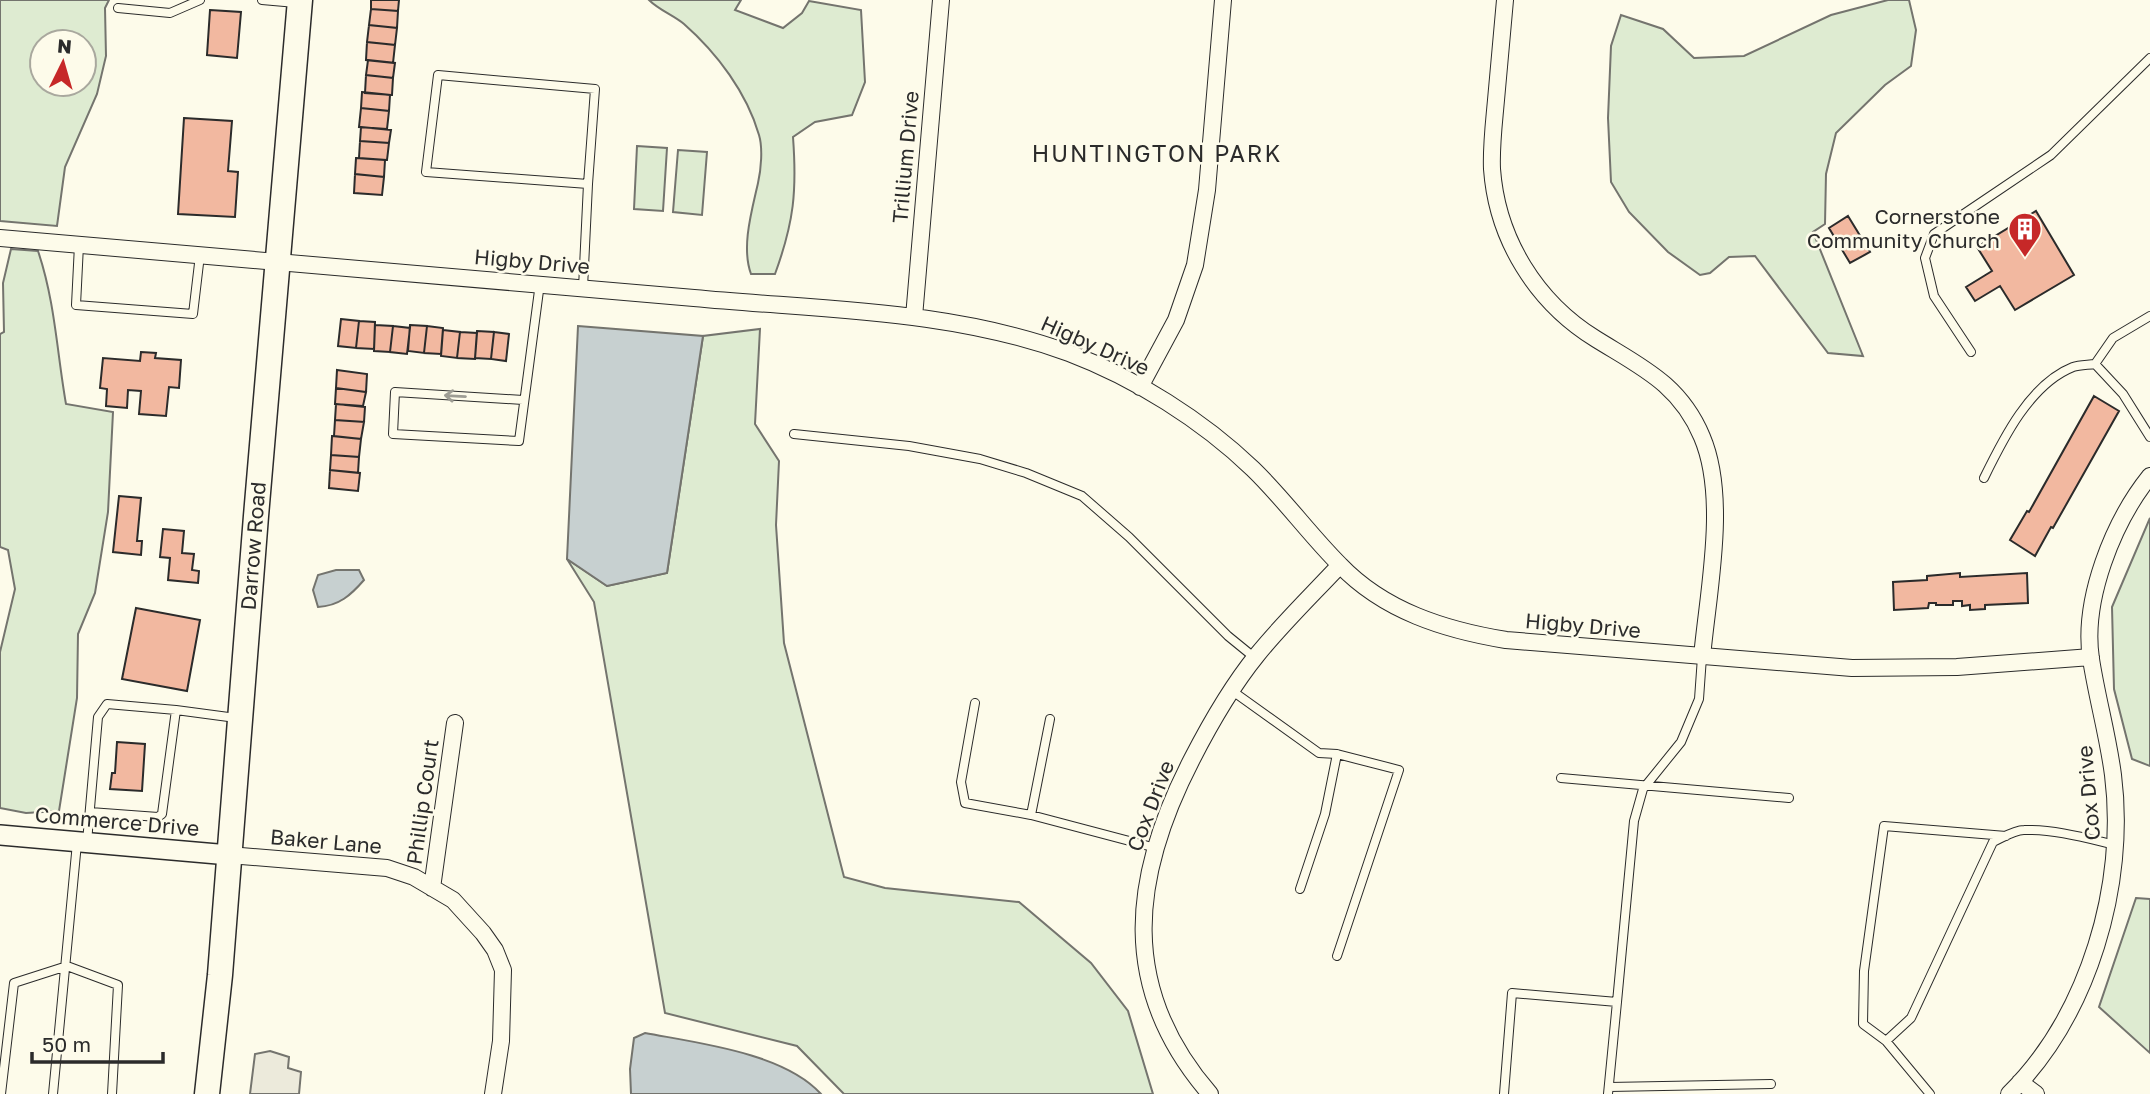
<svg xmlns="http://www.w3.org/2000/svg" width="2150" height="1094" font-family="'Golos Text',sans-serif">
  <style>
    .green { fill: #deebd1; stroke: #74746e; stroke-width: 2; fill-rule: evenodd }
    .parking { fill: #eceadb; stroke: #74746e; stroke-width: 2 }
    .water { fill: #c7d0d0; stroke: #74746e; stroke-width: 2 }
    .building { fill: #f2b8a0; stroke: #2b2b2b; stroke-width: 2 }
    .lines { fill: none; stroke-linecap: round; stroke-linejoin: round }
    .service-casing { stroke: #2b2b2b; stroke-width: 10 }
    .minor-casing { stroke: #2b2b2b; stroke-width: 18 }
    .tertiary-casing { stroke: #2b2b2b; stroke-width: 22 }
    .primary-casing { stroke: #2b2b2b; stroke-width: 27 }
    .service { stroke: #fdfbea; stroke-width: 8 }
    .minor { stroke: #fdfbea; stroke-width: 16 }
    .tertiary { stroke: #fdfbea; stroke-width: 19 }
    .primary { stroke: #fdfbea; stroke-width: 24 }
    .oneway { stroke: #9e9d94 }
    .labels { text-anchor: middle; stroke-width: 5; stroke-linejoin: round; paint-order: stroke }
    .street-label { font-size: 21px; fill: #2b2b2b; stroke: #fdfbea }
    .poi-label { font-size: 21px; fill: #2b2b2b; stroke: #fdfbea; text-anchor: end }
    .neighbourhood-label { font-size: 23px; letter-spacing: 2px; fill: #2b2b2b; stroke: #fdfbea }
  </style>
  <rect width="100%" height="100%" fill="#fdfbea"/>
  <path class="green" d="M0,0H109L105,8L106,56L97,94L65,167L57,226L0,221ZM42,42H84V84H42Z
    M649,0H741L735,10L783,28L802,13L809,1L861,10L865,82L852,115L815,122L793,137C797,191 794,222 775,274H751C741,247 752,210 758,183C761,170 763,148 759,135C747,93 717,53 684,24C673,15 659,10 649,0Z
    M1888,0H1909L1916,30L1911,66L1885,85L1836,133L1826,174L1825,224L1813,232L1863,356L1828,353L1755,256L1729,257L1710,273L1700,275L1668,252L1629,212L1611,182L1608,118L1611,46L1621,15L1663,29L1694,58L1744,56L1831,15Z
    M637,146L667,148L663,211L634,209Z
    M678,150L707,152L702,215L673,212Z
    M11,249L38,251C55,301 57,353 66,404L113,412L108,512L95,593L78,634L77,698L59,811L26,813L0,808V652L15,589L8,550L0,547V334L4,332L3,283Z
    M760,329L755,424L779,461L776,525L784,643L844,877L885,888L1019,902L1091,963L1128,1011L1153,1094H844L797,1046L665,1013L594,602L567,559L607,586L667,573L703,336Z
    M2150,518V766L2132,759L2114,689L2112,607Z
    M2136,898L2150,899V1053L2099,1007Z"/>
  <path class="parking" d="M270,1051L289,1057L288,1068L301,1072L299,1094H250L255,1054Z"/>
  <path class="water" d="M578,326L703,336L667,573L607,586L567,559Z
    M336,570H359L364,580C351,595 339,606 318,607L313,590L318,575Z
    M645,1033C698,1043 784,1053 821,1094H631L630,1069L634,1038Z"/>
  <path class="building" d="M371,0H399L398,11L371,9Z
    M371,9L398,11L397,28L369,25Z
    M210,10L241,12L237,58L207,55Z
    M369,25L397,28L395,45L367,42Z
    M367,42L395,45L393,63L366,60Z
    M368,60L395,63L393,78L366,75Z
    M366,75L393,78L392,95L365,93Z
    M362,92L390,95L389,111L361,108Z
    M361,108L389,111L387,129L359,127Z
    M184,118L232,121L228,171L238,172L235,217L178,214Z
    M361,127L391,130L389,143L360,141Z
    M360,141L389,143L387,160L359,158Z
    M356,158L385,160L384,177L355,174Z
    M355,174L384,177L382,195L354,193Z
    M2036,211L2074,275L2015,310L2000,286L1975,301L1966,287L1992,271L1977,247Z
    M1848,216L1870,252L1850,263L1829,228Z
    M341,319L359,321L356,348L338,346Z
    M359,321L375,322L374,349L356,348Z
    M375,325L393,326L390,352L374,351Z
    M410,325L427,326L424,353L408,351Z
    M393,326L410,328L407,354L390,352Z
    M427,326L443,328L441,354L424,353Z
    M443,330L460,332L457,358L441,356Z
    M477,331L494,332L491,359L475,358Z
    M460,332L477,333L475,359L457,358Z
    M494,332L509,334L506,361L491,359Z
    M141,352L156,353L155,358L181,360L179,388L169,387L166,416L139,414L141,391L128,390L127,408L106,406L107,389L100,388L103,358L140,361Z
    M337,370L367,374L366,392L336,388Z
    M336,388L366,392L363,406L335,404Z
    M2094,396L2119,411L2053,528L2051,527L2035,556L2010,540L2027,511L2029,512Z
    M336,404L365,407L364,422L335,420Z
    M335,420L364,422L361,439L334,436Z
    M332,436L361,439L359,457L331,455Z
    M331,455L359,457L358,473L330,470Z
    M330,470L360,473L358,491L329,488Z
    M119,496L141,498L137,541H142L141,555L113,552Z
    M163,529L184,531L182,553L194,554L192,570L199,571L198,583L168,580L170,558L160,557Z
    M1960,573V577L2027,573L2028,603L1985,605V609L1970,610V605L1962,606V601H1953V605H1936V603H1929L1928,608L1894,610L1893,582L1927,580V576Z
    M136,608L200,620L187,691L122,679Z
    M117,742L145,744L142,791L110,789L112,773H115Z"/>
  <g class="lines">
    <defs>
      <path id="service" d="M262,0L296,3
        M118,8L170,13L200,0
        M79,245L76,305L193,314L200,255
        M583,288L588,184L426,172L438,75L595,89L588,184
        M1971,352L1934,296L1925,258L1934,234L2051,155L2150,58
        M2095,364L2113,338L2150,316
        M523,400L395,392L393,434L519,441L540,283
        M794,434L909,446L980,459L1026,473L1082,496L1129,537L1228,636L1255,658
        M1984,478C2003,439 2030,384 2073,367C2079,365 2088,365 2095,364L2123,394L2150,437
        M1231,690L1319,753L1337,754L1325,814L1300,889
        M975,703L961,782L965,803L1031,815L1156,848
        M176,710L236,718
        M1561,778L1789,798
        M1031,815L1050,719
        M2006,836L1884,826L1864,971L1863,1024L1886,1041L1911,1018L1993,842C2002,838 2014,830 2024,830C2054,829 2086,838 2116,845
        M87,842L98,717L107,704L176,710L162,814L158,817L90,812
        M1337,956L1399,770L1337,754
        M1617,1002L1634,821L1643,789L1681,742L1699,699L1702,657
        M1886,1041L1930,1094
        M1609,1087L1771,1084
        M1,1094L14,983L67,966L118,985L112,1094
        M53,1094L77,843
        M1504,1094L1512,993L1617,1002L1608,1094"/>
      <path id="minor" d="M1505,0C1502,33 1499,67 1496,100C1494,123 1491,146 1492,169C1497,239 1536,302 1596,339C1641,367 1680,384 1702,437C1728,498 1708,591 1702,657
        M0,238C231,259 463,277 694,298C819,310 949,309 1069,353C1135,378 1202,420 1253,469C1284,499 1309,534 1340,565C1384,611 1445,630 1506,640L1852,668L1957,667L2091,657
        M914,317L941,0
        M1140,387L1176,320L1195,265L1207,190L1223,0
        M229,855L387,868L414,877L453,900L483,933L495,950L503,970L501,1041L493,1094
        M432,888L455,723
        M2020,1082L2036,1094
        M1210,1094C1118,988 1131,877 1192,759C1211,722 1231,687 1257,655C1282,624 1312,595 1340,565
        M2009,1094C2089,1015 2127,884 2113,775C2108,736 2097,698 2091,659C2082,600 2113,522 2150,476"/>
      <path id="tertiary" d="M0,835L229,855"/>
      <g id="primary">
        <path id="s1" d="M207,1094L220,975L256,516L300,0"/>
      </g>
    </defs>
    <use href="#service" class="service-casing"/>
    <use href="#minor" class="minor-casing"/>
    <use href="#tertiary" class="tertiary-casing"/>
    <use href="#primary" class="primary-casing"/>
    <use href="#service" class="service"/>
    <use href="#minor" class="minor"/>
    <use href="#tertiary" class="tertiary"/>
    <use href="#primary" class="primary"/>
  </g>
  <defs><path id="oneway-shaft" d="M-6 0H5M1.5-3L5.5 0L1.5 3" fill="none" stroke-width="1.6" stroke-linecap="round" stroke-linejoin="round" transform="scale(1.75)"/></defs>
  <use class="oneway" href="#oneway-shaft" transform="translate(455 396) rotate(-177)"/>
  <defs>
    <symbol id="building-pin" viewBox="-11 -11 22 30"><path d="M0 17L-7.5 6A9.5 9.5 0 1 1 7.5 6Z" fill="#c62828" stroke="#fdfbea"/><path d="M-4-6H4V6H1V3H-1V6H-4ZM-2.5-4.3h1.7v1.8h-1.7ZM.8-4.3h1.7v1.8H.8ZM-2.5-1h1.7V.8h-1.7ZM.8-1h1.7V.8H.8Z" fill="#fff"/></symbol>
  </defs>
  <g fill-rule="evenodd">
    <use href="#building-pin" x="2006" y="210" width="38" height="52"/>
  </g>
  <g class="labels">
    <g class="street-label">
      <text transform="translate(906 157) rotate(-85)" y="7">Trillium Drive</text>
      <text transform="translate(532 262) rotate(5)" y="7">Higby Drive</text>
      <text transform="translate(1095 346) rotate(24)" y="7">Higby Drive</text>
      <text dy="7" stroke="none"><textPath href="#s1" startOffset="550">Darrow Road</textPath></text>
      <text transform="translate(1583 626) rotate(5)" y="7">Higby Drive</text>
      <text transform="translate(2089 793) rotate(-95)" y="7">Cox Drive</text>
      <text transform="translate(423 802) rotate(-82)" y="7">Phillip Court</text>
      <text transform="translate(1151 806) rotate(-69)" y="7">Cox Drive</text>
      <text transform="translate(117 822) rotate(5)" y="7">Commerce Drive</text>
      <text transform="translate(326 842) rotate(5)" y="7">Baker Lane</text>
    </g>
    <g class="poi-label">
      <text x="2000" y="224">Cornerstone<tspan x="2000" dy="24">Community Church</tspan></text>
    </g>
    <g class="neighbourhood-label">
      <text x="1157" y="162">HUNTINGTON PARK</text>
    </g>
  </g>
  <g transform="translate(63 63) rotate(5)"><circle r="33" fill="#fdfbea" stroke="#a9a89e" stroke-width="2"/>
  <path d="M0-5L12 26L0 18L-12 26Z" fill="#c62828"/>
  <text y="-10" font-size="19" font-weight="bold" text-anchor="middle" fill="#2b2b2b">N</text>
  </g>
  <path d="M32 1052v10h131v-10" fill="none" stroke="#2b2b2b" stroke-width="3.5"/>
  <text x="42" y="1052" font-size="21" fill="#2b2b2b" stroke="#fdfbea" stroke-width="5" paint-order="stroke">50 m</text>
</svg>
